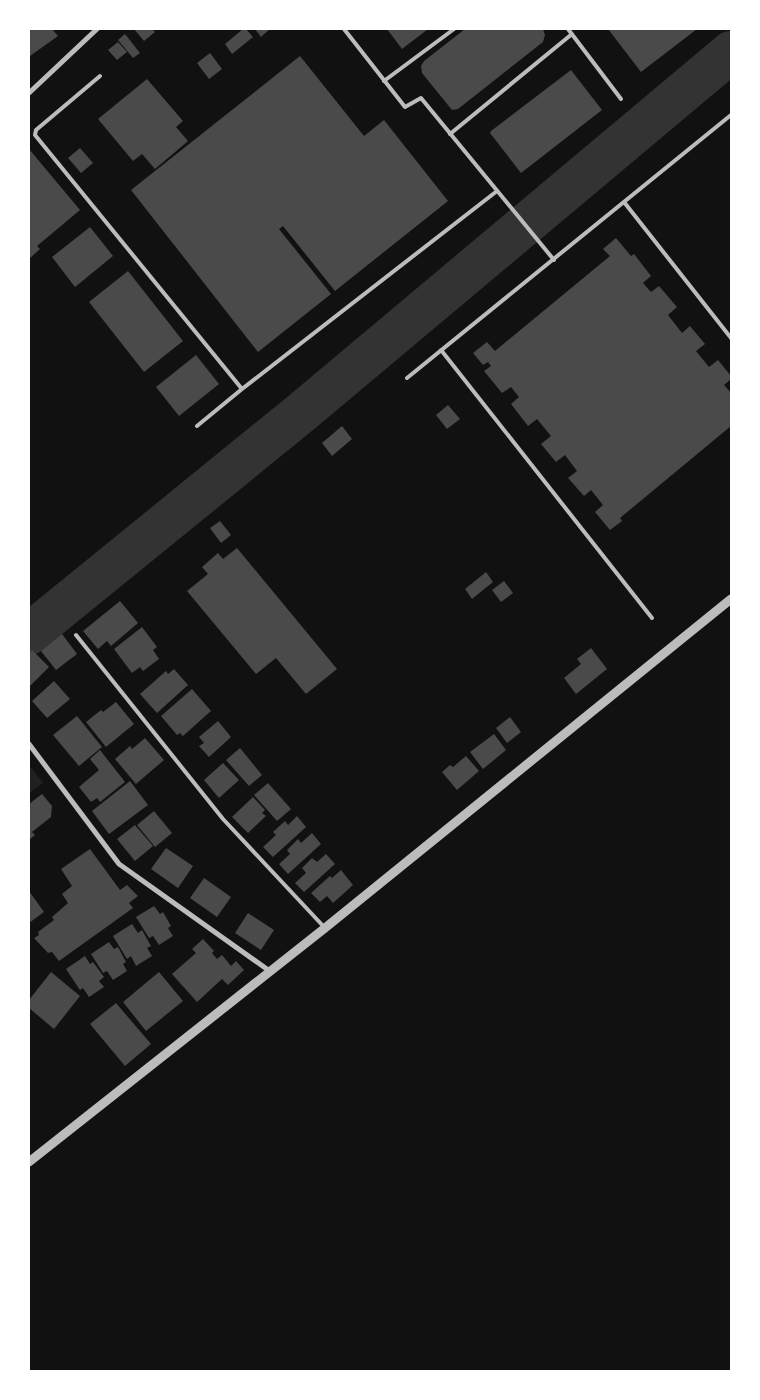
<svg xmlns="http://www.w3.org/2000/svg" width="760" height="1400" font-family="Literata,serif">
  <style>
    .green { fill: #202020 }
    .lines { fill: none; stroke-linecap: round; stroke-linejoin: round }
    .river { stroke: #333; stroke-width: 42 }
    .building { fill: #4a4a4a }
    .service { stroke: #bcbcbc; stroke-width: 4 }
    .minor { stroke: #bcbcbc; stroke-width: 5 }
    .tertiary { stroke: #bcbcbc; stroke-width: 9 }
  </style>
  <rect width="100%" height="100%" fill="#111"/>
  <path class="green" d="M29,765L43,783L29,793Z"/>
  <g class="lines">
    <path class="river" d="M29,634L302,412L731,52"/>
  </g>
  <path class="building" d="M29,29H52L58,36L30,56L29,54Z
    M134,29H152L155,32L144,41Z
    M243,29H246L253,37L232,54L225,44Z
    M255,29H270L261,37Z
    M387,29H428L402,49Z
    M465,29H543L545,35L543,42L458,109L452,110L422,73L421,66L424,61Z
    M608,29H697L641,72Z
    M125,34L140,53L133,58L118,40Z
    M118,42L127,52L117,60L108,50Z
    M210,53L222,69L209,79L197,63Z
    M300,56L364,136L384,120L448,201L335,291L283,226L279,229L331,294L258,352L131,190Z
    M571,70L602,110L521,173L490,133L491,131Z
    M147,79L183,121L176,127L188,141L155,169L142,154L133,161L98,119Z
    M80,148L93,163L81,173L68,158Z
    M29,149L80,210L37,246L40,249L29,259Z
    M90,227L113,256L75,287L52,257Z
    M616,238L631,256L634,254L651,276L643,283L651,292L659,286L677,307L668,315L682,333L690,326L705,344L696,351L709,367L718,360L731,376V379L724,385L731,393V426L620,518L622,521L610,530L595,512L603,505L591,490L584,496L568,478L577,471L565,455L556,462L541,444L551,436L537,419L528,426L511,404L519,397L511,387L502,393L484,371L491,366L488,362L483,365L473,353L487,342L495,351L610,256L603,249Z
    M128,271L183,341L144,372L89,302Z
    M196,355L219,384L179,416L156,387Z
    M448,405L460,419L447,429L436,415Z
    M342,426L352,439L332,456L322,443Z
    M220,521L231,535L221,543L210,528Z
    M237,548L337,669L306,694L276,658L256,674L187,591L208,574L202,567L218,553L223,559Z
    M486,572L493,582L472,599L465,589Z
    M504,581L513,593L501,602L492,590Z
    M120,601L138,623L111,646L107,641L98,649L83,631Z
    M142,627L157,647L153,650L159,659L143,671L140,667L132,673L114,649Z
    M62,634L77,654L56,670L41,651Z
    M591,648L607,669L576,694L564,678L581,664L577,659Z
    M32,650L49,667L29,687V654Z
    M174,669L188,685L157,713L140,694L166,671L168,674Z
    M54,681L70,699L47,718L32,701Z
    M192,689L211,711L183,736L180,733L177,735L161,716Z
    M116,702L134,724L106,747L86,722L101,710L103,712Z
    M77,716L102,747L79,766L53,735Z
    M510,717L521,732L507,743L496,728Z
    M218,721L231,737L209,757L199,746L204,743L199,737Z
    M494,734L506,750L483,769L470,752Z
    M145,738L164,760L136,784L115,759L130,746L132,749Z
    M240,748L262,775L249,786L226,760Z
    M100,750L125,782L100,802L97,798L91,802L79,787L99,770L90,759Z
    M466,756L479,771L457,790L442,772L450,765L453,767Z
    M223,763L239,780L219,798L204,780Z
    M130,781L148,805L109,834L92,811Z
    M268,783L291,809L277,821L254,795Z
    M42,794L52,806L51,817L32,832L35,835L29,840V804Z
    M253,797L265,810L262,813L266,816L248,833L232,817Z
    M154,811L172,833L155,847L137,825Z
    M297,816L306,827L273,857L263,847L276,835L273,832L285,821L288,825Z
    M135,825L153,846L135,861L117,839Z
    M312,833L321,844L288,874L279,864L290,854L287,850L298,839L301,843Z
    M166,848L193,866L178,888L151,869Z
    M90,849L120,890L127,885L138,896L129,903L133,908L59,961L52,952L48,953L34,938L39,935L38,932L54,920L52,917L68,903L62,894L72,886L61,869Z
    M326,854L335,864L304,892L295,883L306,873L302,868L312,858L317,862Z
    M341,870L353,885L333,903L327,896L320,902L311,893L330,876L332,878Z
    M204,878L231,897L217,917L190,898Z
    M29,891L44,912L29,923Z
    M154,906L160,914L163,912L171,926L168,928L173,936L159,945L153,936L149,938L136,917Z
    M248,913L274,930L261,950L235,933Z
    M132,924L138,933L142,930L151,946L147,948L152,956L136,966L131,956L127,959L113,936Z
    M203,939L214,951L212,953L217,959L222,955L231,966L236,961L244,970L228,985L222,979L197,1002L172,974L196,953L192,949Z
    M109,942L114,949L118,947L126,962L123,964L127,971L113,980L107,971L103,973L91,954Z
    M85,956L90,964L93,962L104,977L99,981L104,987L89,997L83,988L80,990L66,969Z
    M51,972L80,996L54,1029L29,1008V1000Z
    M159,972L183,1001L146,1031L123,1002Z
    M116,1003L151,1044L125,1066L90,1024Z"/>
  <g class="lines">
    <path class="service" d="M344,29L405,107L421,98L554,260
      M568,29L621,99
      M100,76L36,130L35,135L242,389
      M384,81L454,29
      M450,134L572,34
      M624,202L731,338
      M441,350L652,618
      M407,378L731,115
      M197,426L242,389L497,191
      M76,635L223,819L325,928"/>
    <path class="minor" d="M29,93L97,29
      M29,744L119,864L271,972"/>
    <path class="tertiary" d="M29,1162L325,928L731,599"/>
  </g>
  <rect width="760" height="1400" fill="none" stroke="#ffffff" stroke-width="60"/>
</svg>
